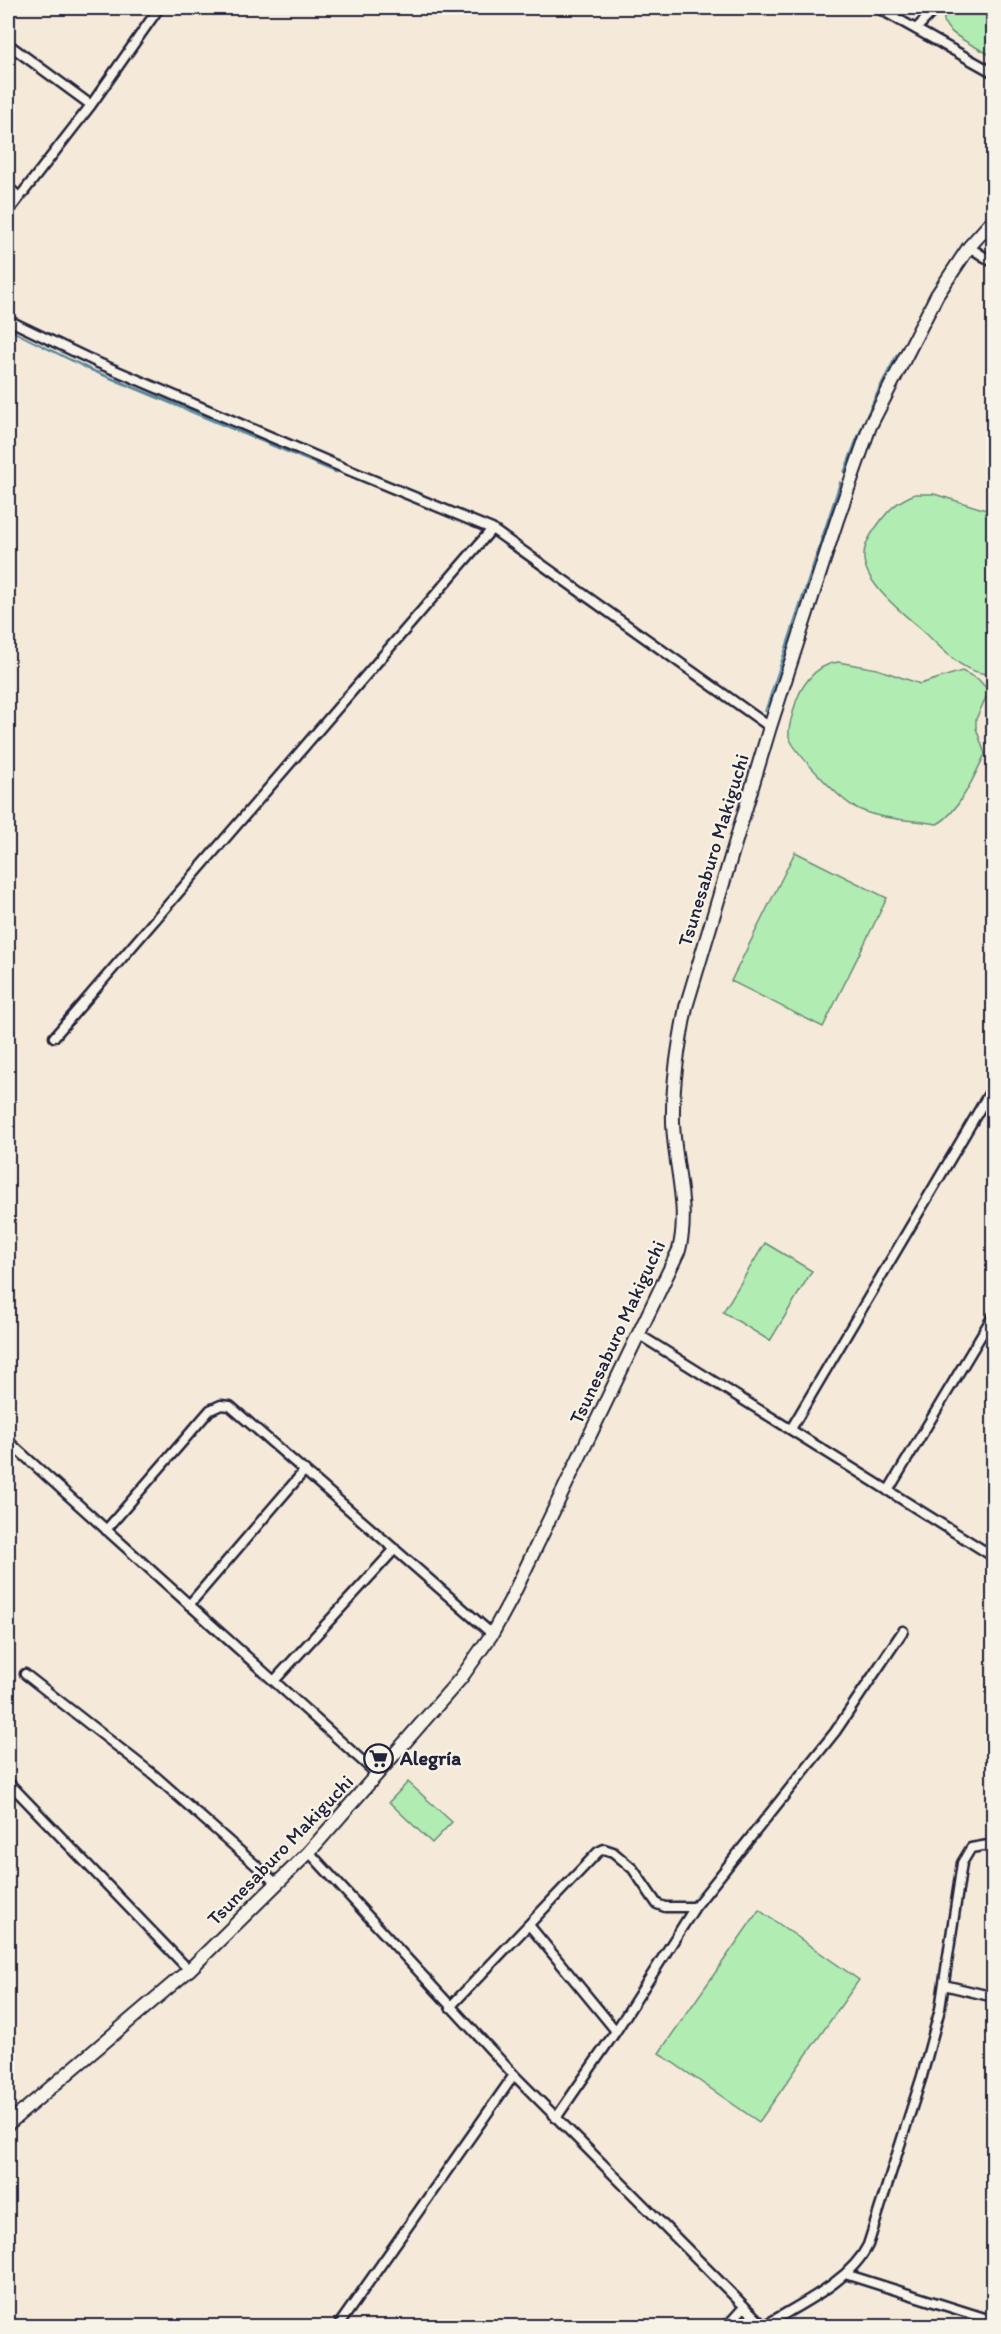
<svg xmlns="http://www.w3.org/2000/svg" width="1001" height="2334" font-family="Itim,sans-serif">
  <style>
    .green { fill: #b1edb3; stroke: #6a8877; stroke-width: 1.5 }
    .water { fill: #7fcbde; stroke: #5a879d; stroke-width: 1.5 }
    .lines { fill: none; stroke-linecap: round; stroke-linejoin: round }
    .street-casing { stroke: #22223b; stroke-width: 13 }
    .secondary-casing { stroke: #22223b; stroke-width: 16 }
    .street { stroke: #f7f3e8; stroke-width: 8 }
    .secondary { stroke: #f7f3e8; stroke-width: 12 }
    .labels { text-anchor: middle; stroke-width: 4.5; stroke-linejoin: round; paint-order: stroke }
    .street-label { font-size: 20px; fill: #22223b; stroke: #f7f3e8 }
    .poi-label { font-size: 20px; font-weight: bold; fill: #22223b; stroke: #f7f3e8; text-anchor: start }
  </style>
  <rect width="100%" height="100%" fill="#f5ead9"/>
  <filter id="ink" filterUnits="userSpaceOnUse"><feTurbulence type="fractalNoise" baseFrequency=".0167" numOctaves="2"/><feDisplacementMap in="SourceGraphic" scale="12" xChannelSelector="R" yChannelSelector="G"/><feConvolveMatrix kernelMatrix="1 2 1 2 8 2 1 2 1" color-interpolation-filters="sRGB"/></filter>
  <g filter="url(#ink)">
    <path class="green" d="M945,8H993V57C980,48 956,39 947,27C942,21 944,14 945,8Z
      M915,494H934L993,512V674C962,675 942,648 921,629C903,613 862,582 864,555C864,544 871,534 877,526C889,509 896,502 915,494Z
      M838,662L877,669L920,684L962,671L978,679L989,691L976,719V728L985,754C975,775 958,814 937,824C909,819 879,821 853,806C840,799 791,749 789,736C788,727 792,717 794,709C799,688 814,665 838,662Z
      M795,852L887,898L823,1027L731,981Z
      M765,1243L812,1271L770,1341L723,1312Z
      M408,1782L452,1822L432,1843L389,1802Z
      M759,1910L859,1980L759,2122L659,2053Z"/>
    <path class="water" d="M8,329L90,369L203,415L337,473L90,370Z
      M897,354L899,355L873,401L845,473L844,472C859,429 875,394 897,354Z
      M840,482L841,483L767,712L765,711Z"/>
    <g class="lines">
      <defs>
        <path id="street" d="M878,8L994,73
          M916,29L936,8
          M8,44L91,105
          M8,187L19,197
          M8,212L91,105L159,8
          M969,247L994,263
          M8,320L96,362L346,469L492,529L770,727
          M54,1037L492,529
          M638,1334L994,1557
          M791,1429L994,1085
          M8,1441L378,1775
          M888,1491L994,1314
          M106,1530L210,1410L221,1405L230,1406L492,1634
          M189,1605L305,1470
          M25,1674L154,1775L277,1884
          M274,1681L395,1549
          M8,1782L189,1970
          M309,1852L514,2075L764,2326
          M529,1925L616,2031
          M944,1985L994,1997
          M450,2007L598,1852L604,1849L613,1852L633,1869L657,1904L665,1907H695
          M556,2118L616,2031L695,1907L835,1732L903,1631
          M845,2274L994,2321
          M338,2326L514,2075
          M727,2326L744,2307
          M764,2326C798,2305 850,2282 868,2245L922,2076L940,2009L962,1863L971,1848L994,1844"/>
        <path id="secondary" d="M8,2124L189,1970L309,1852L461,1678L492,1634L510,1601L679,1250C690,1207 674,1165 673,1122C672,1084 679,1044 686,1007L770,727L837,520L870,426L937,295L969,247L994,219"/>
      </defs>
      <use href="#street" class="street-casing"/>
      <use href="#secondary" class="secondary-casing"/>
      <use href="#street" class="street"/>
      <use href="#secondary" class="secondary"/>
    </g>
  </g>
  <defs>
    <symbol id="supermarket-ring" viewBox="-11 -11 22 22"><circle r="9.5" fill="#f7f3e8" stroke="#22223b" stroke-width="1.5"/><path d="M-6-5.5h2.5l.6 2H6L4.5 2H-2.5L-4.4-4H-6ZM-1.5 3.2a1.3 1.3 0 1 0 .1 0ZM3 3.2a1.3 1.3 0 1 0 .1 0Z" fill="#22223b"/></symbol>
  </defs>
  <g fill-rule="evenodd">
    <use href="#supermarket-ring" x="362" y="1742" width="33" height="33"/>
  </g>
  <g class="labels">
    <g class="street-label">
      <text transform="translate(713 850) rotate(-73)" y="7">Tsunesaburo Makiguchi</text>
      <text transform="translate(617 1332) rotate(-65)" y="7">Tsunesaburo Makiguchi</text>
      <text transform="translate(280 1850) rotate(-46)" y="7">Tsunesaburo Makiguchi</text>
    </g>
    <g class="poi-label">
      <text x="400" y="1765">Alegría</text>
    </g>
  </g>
  <rect width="1001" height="2334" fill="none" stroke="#f7f3e8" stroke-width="30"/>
  <rect x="15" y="15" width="971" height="2304" fill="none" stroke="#22223b" stroke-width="2" filter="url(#ink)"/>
</svg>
